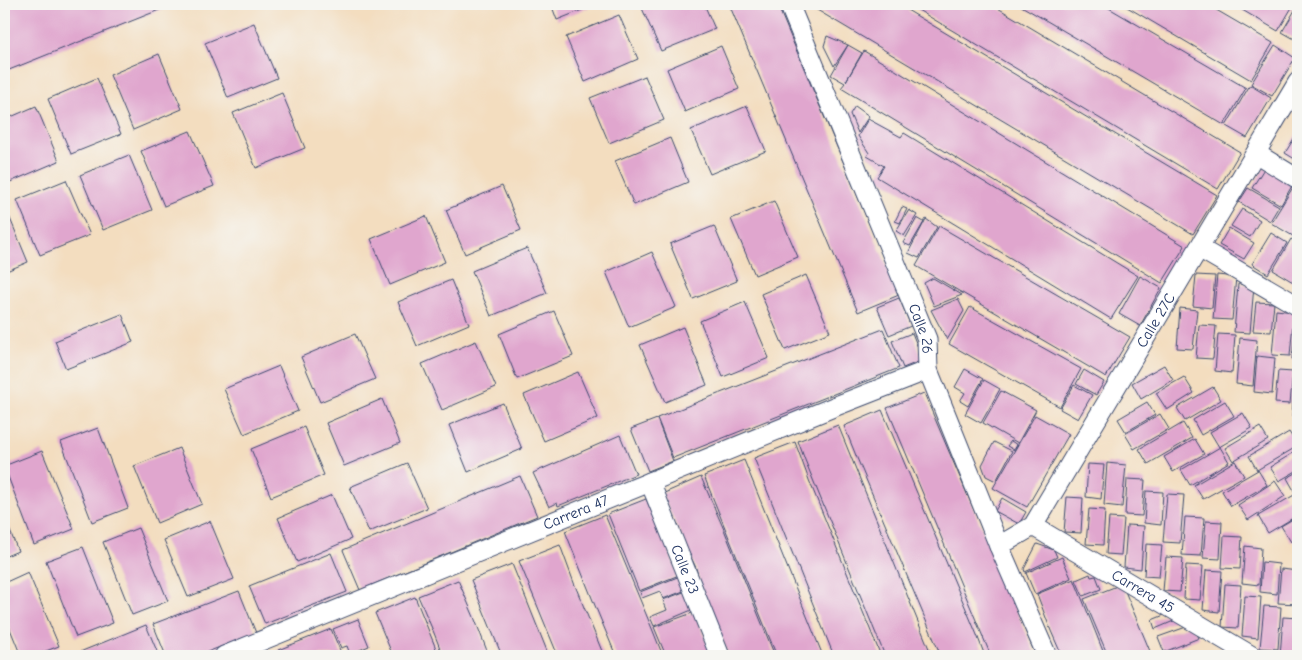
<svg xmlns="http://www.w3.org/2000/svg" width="1302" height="660" font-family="'Comic Neue',sans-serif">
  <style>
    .building { fill: #e0a6ce }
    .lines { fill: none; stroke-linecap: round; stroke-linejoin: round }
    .minor-casing { stroke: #3b496d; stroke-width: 21 }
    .minor { stroke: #fff; stroke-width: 19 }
    .labels { text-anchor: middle; stroke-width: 5; stroke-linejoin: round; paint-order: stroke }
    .street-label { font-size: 15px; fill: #1b2f5e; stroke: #f6f6f2 }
  </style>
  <rect width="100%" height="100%" fill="#f6f6f2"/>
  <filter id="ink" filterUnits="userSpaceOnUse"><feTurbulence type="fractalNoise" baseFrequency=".02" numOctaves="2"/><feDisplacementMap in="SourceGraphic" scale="10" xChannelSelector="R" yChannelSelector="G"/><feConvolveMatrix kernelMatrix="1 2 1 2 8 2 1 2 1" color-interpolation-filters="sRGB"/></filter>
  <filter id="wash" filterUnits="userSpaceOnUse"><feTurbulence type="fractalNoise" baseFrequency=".0096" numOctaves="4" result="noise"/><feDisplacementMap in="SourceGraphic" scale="20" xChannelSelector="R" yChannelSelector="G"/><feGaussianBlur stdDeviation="1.12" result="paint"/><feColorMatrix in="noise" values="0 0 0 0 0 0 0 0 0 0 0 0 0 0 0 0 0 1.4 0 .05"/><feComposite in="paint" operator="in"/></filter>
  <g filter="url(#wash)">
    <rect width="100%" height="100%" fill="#f3ddbf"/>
    <g id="blocks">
      <path class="building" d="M4,4H168L169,6L4,72Z
        M551,4H597L557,20Z
        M647,4H704L715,29L661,51L641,6Z
        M729,4H777L899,295L858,312Z
        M807,4H897L1217,195L1193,234Z
        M908,4H991L1240,152L1218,189Z
        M1018,4H1102L1246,88L1224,125Z
        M1122,4H1206L1273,43L1251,80Z
        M1232,4H1294L1278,31Z
        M1298,5V41L1282,32Z
        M619,15L638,59L585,82L566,37Z
        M254,23L277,78L228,98L205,43Z
        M827,36L848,45L834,66L824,46Z
        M848,45L862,53L846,81L864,51L1185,246L1162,283L841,88L845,83L831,75Z
        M1275,45L1295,58L1272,96L1251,84Z
        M721,46L739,89L685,112L667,69Z
        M159,54L182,109L133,130L110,75Z
        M645,76L664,120L609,143L590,98Z
        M97,78L121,134L71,154L48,99Z
        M1250,85L1271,98L1247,138L1226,126Z
        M282,93L305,148L256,168L233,113Z
        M36,106L59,161L10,182L4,167V120Z
        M747,106L766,151L710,174L691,130Z
        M855,106L869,116L858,133L850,114Z
        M868,119L901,137L904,133L1138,276L1111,319L877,177L884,166L867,156L869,153L858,136Z
        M190,131L214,186L164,206L141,151Z
        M1298,132V161L1285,153Z
        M670,138L688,182L634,205L615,161Z
        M129,155L152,210L103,230L80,175Z
        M1265,167L1293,184L1281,205L1252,188Z
        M66,180L90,235L40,255L17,200Z
        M1295,184L1298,185V239L1271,223Z
        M502,186L521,230L465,254L446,210Z
        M1248,188L1279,206L1270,221L1239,202Z
        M774,201L798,257L755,275L731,219Z
        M4,204L28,262L4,272Z
        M902,207L907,209L900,223L895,221Z
        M1242,209L1260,220L1250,237L1231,226Z
        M909,210L917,215L904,236L896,231Z
        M426,216L445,262L390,285L371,239Z
        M917,218L924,222L910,246L903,243Z
        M926,219L937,227L919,258L908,253Z
        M714,226L737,281L693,299L670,244Z
        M939,226L1130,337L1106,377L916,266Z
        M1229,228L1254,243L1244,259L1219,245Z
        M1271,233L1287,243L1268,274L1252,264Z
        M1291,239L1298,243V285L1273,270Z
        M527,248L547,293L491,316L472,271Z
        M652,252L676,307L629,327L606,272Z
        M806,275L830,332L785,350L761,294Z
        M1196,275L1215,276L1212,308L1193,306Z
        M1217,275L1236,277L1232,320L1213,319Z
        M1140,276L1161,288L1140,326L1119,314Z
        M933,278L962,295L934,306L924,283Z
        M451,280L469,324L417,346L398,302Z
        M1238,284L1254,285L1250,333L1234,332Z
        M899,298L911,326L889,335L877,307Z
        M958,299L964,311L947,340L931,310Z
        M745,302L769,358L723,377L700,321Z
        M1256,302L1274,303L1271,332L1253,331Z
        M970,307L1081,369L1060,407L949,344Z
        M1180,308L1197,310L1193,349L1177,348Z
        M1276,310L1294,312L1290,356L1272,355Z
        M554,311L573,356L517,379L499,334Z
        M122,314L133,342L66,369L55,341Z
        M1296,324H1298V360L1292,359Z
        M1199,325L1216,326L1213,359L1196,358Z
        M683,327L707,385L665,402L640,345Z
        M883,329L899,368L673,458L657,418Z
        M912,333L923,360L903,368L892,341Z
        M355,334L375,379L320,402L301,357Z
        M1218,334L1235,335L1232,373L1215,371Z
        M1240,338L1257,340L1253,386L1236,384Z
        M476,341L496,387L442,410L422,364Z
        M1257,356L1275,358L1272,394L1254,392Z
        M1164,365L1173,380L1141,399L1132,383Z
        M279,366L298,411L244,434L224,389Z
        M965,369L983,379L968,406L960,401L965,393L955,387Z
        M1084,370L1104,382L1096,395L1076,384Z
        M1278,371L1293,372L1290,404L1275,403Z
        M578,372L598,418L544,441L524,395Z
        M1295,373H1298V417L1292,416Z
        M1184,377L1194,393L1167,410L1156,393Z
        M984,380L1000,389L981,423L965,414Z
        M1074,385L1092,395L1078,419L1060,409Z
        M1213,387L1221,400L1185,421L1177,408Z
        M1001,391L1036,410L1018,443L983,423Z
        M924,393L1036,656H991L887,408Z
        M382,399L400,443L344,466L326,423Z
        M1225,401L1234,416L1201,435L1193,420Z
        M1147,402L1155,415L1126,432L1118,419Z
        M503,403L522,449L468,472L449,425Z
        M882,410L977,635L985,656H941L857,458L844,426Z
        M1243,413L1252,428L1219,447L1210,432Z
        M1160,414L1169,429L1134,449L1125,434Z
        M1035,415L1069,434L1027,507L993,488Z
        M657,419L673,461L648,471L631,429Z
        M1183,423L1192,438L1148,464L1139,449Z
        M838,425L914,612L932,656H885L805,460L798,441Z
        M304,427L324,475L271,497L251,449Z
        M1260,427L1268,440L1233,461L1225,448Z
        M98,428L128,508L92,522L61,442Z
        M1289,432L1298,446L1257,470L1249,456Z
        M620,435L636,474L558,506L557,503L549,507L533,473Z
        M1195,439L1204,454L1173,472L1164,457Z
        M1011,441L1017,445L1014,450L1007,446Z
        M795,442L809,480L881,656H834L777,515L754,458Z
        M994,442L1012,451L996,481L986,476L982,465Z
        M1220,447L1229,462L1190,485L1181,470Z
        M179,448L202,504L157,523L134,466Z
        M1298,450V470L1279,481L1270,467Z
        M42,451L74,529L34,545L4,466Z
        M744,460L759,497L823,656H777L774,649L704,476Z
        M1235,461L1244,476L1203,499L1194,485Z
        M407,463L427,508L369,532L350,487Z
        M1107,463L1126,465L1122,507L1104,505Z
        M1088,464L1104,465L1101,499L1086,497Z
        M1258,470L1267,485L1231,506L1222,491Z
        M1298,472V515L1268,533L1258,516L1296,494L1287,478Z
        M520,476L537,516L360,590L343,550Z
        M701,477L725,532L775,656H729L701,587L696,568L662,494Z
        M1127,479L1145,480L1142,516L1125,515Z
        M1275,481L1285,496L1248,520L1238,505Z
        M1146,491L1163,492L1161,525L1144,523Z
        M1167,494L1184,495L1180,543L1163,542Z
        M332,495L351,539L297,562L278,518Z
        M1067,497L1083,498L1081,533L1064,532Z
        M1002,498L1026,512L1019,524L995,511Z
        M646,499L679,575L639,591L608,514Z
        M1089,509L1105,510L1103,545L1086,544Z
        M605,515L653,631L663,656H616L596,608L565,531Z
        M4,516L18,551L4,557Z
        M1298,516V537L1291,542L1281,526Z
        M1185,517L1204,518L1201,556L1182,555Z
        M1109,518L1124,519L1121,555L1106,554Z
        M210,521L234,579L188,597L164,540Z
        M1206,521L1222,522L1220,559L1203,558Z
        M1127,525L1144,526L1141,569L1124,567Z
        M138,528L168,601L132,615L103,542Z
        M1224,536L1242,537L1240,569L1222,568Z
        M1037,544L1054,550L1057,557L1025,572L1024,569Z
        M1146,544L1162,545L1159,577L1144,576Z
        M560,545L574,583L604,656H558L519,561Z
        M1245,546L1261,548L1259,585L1242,583Z
        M83,547L113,623L76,637L46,561Z
        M331,553L347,592L265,624L249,586Z
        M1062,557L1071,578L1035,594L1026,573Z
        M1166,557L1183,558L1180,592L1163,591Z
        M1262,562L1279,564L1277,594L1260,592Z
        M512,564L527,601L549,656H502L471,580Z
        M1186,565L1203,566L1200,600L1184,599Z
        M1281,569L1298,571V604L1278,603Z
        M1206,570L1222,571L1219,612L1203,610Z
        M28,572L59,646L33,656H21L4,614V583Z
        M1090,574L1091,577L1096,576L1101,589L1083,596L1076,580Z
        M680,576L686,590L663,599L660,591L642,598L640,592Z
        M1074,579L1089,616L1105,656H1062L1051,631L1037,594Z
        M458,580L474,617L489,656H443L434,633L418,596Z
        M1122,584L1152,656H1108L1084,599Z
        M1225,584L1241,585L1238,628L1222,627Z
        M239,591L256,633L197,656H166L153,624Z
        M686,591L694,609L654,626L650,617L667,610L663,600Z
        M1245,596L1261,597L1258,638L1242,636Z
        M415,597L430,634L439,656H393L375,613Z
        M1264,606L1281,607L1278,649L1260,648Z
        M695,612L712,656H666L654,627Z
        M1169,613L1176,620L1155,629L1152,620Z
        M1283,617L1298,618V656H1280Z
        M358,619L369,646L350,654L347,646L341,648L333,629Z
        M146,625L159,656H70L124,634Z
        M1189,626L1195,630L1199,638L1164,652L1158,637Z
        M331,629L342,655L280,656L278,650Z
        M375,650L378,656H359Z"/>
    </g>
  </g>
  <g filter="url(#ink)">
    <use href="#blocks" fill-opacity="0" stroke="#3b496d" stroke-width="1"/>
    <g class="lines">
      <defs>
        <g id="minor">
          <path id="s1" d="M789,4L927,339L928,370L999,546L1047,656"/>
          <path d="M1257,154L1298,179"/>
          <path d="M1199,248L1298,306"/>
          <path id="s2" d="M650,482L720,656"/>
          <path id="s3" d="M1033,526L1252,656"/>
          <path id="s4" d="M999,546L1033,526L1298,82"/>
          <path id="s5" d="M224,656L836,406L928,370"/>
        </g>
      </defs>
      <use href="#minor" class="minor-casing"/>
      <use href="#minor" class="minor"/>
    </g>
  </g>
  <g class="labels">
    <g class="street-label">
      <text dy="5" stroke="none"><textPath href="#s4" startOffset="279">Calle 27C</textPath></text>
      <text dy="5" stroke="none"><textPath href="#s1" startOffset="351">Calle 26</textPath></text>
      <text dy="5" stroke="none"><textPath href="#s5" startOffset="380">Carrera 47</textPath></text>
      <text dy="5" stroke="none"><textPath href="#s2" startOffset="94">Calle 23</textPath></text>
      <text dy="5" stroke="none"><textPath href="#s3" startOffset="128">Carrera 45</textPath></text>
    </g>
  </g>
  <rect width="1302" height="660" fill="none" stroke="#f6f6f2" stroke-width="20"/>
</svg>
